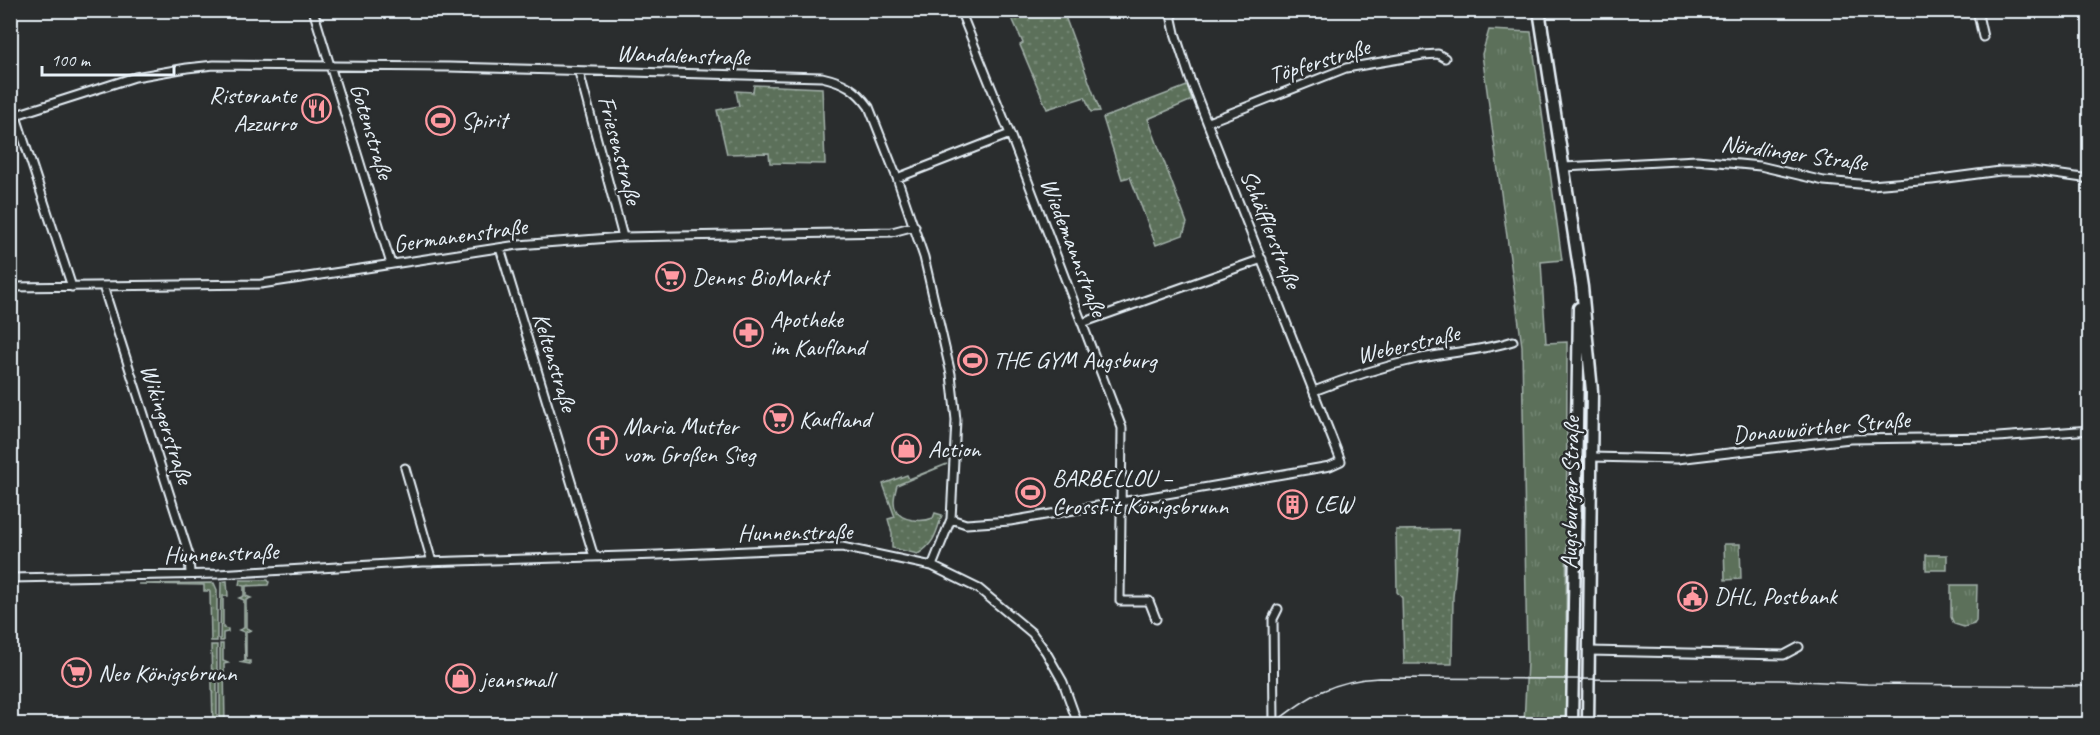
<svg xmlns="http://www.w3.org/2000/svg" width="2100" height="735" font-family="Caveat,sans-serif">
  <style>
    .grass { fill: url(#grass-dots); stroke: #a2b0a9; stroke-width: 1.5 }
    .park { fill: url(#park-tufts); stroke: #a2b0a9; stroke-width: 1.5 }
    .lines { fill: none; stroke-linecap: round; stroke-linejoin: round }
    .street-casing { stroke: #e8f1f8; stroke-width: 11 }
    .secondary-casing { stroke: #e8f1f8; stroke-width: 15 }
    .street { stroke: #2a2d2e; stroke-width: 7 }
    .secondary { stroke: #2a2d2e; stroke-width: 10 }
    .tram { stroke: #e8f1f8; stroke-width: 1.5 }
    .labels { text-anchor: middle; stroke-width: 5; stroke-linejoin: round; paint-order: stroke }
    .street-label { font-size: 24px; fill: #e8f1f8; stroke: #2a2d2e }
    .poi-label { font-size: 24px; fill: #e8f1f8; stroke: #2a2d2e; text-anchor: start }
  </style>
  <defs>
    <pattern id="grass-dots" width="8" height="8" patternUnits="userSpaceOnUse" patternTransform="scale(1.5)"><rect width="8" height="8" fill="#5b705a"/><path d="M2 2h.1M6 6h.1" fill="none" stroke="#738572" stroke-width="1.8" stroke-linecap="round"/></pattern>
    <pattern id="park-tufts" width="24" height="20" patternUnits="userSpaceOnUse" patternTransform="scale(1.5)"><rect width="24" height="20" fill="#5b705a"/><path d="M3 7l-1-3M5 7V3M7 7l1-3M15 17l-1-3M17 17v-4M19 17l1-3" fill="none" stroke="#738572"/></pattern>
  </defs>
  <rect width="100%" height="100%" fill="#2a2d2e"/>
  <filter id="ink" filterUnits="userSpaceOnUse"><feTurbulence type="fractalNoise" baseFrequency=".0167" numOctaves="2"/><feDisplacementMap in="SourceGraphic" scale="12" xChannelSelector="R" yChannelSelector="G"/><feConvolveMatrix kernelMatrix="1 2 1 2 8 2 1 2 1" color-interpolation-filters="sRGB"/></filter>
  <g filter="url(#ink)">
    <path class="grass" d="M1009,11H1063L1100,111L1091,112L1085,97L1047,109L1020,45L1023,43Z
      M754,85L822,88L825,164L770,163L769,153L727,154L717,110L739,106L736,91L753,92Z
      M1187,86L1192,100L1148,119L1187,223L1183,235L1156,245L1130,177L1122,179L1103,118Z
      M947,464L897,485C895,493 892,503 896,510C901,522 924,522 933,518L935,513L942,515C936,533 935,543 918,554L892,548V533L888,519L895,517L883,484L907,475L909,479Z
      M1459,529L1453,597L1452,664H1404L1402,598L1397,592L1396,530Z
      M240,580H268L269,582L268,585L246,586V596L251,598L246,600V628L251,630L246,632V661H250V664L239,662L245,661L244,632L239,630L244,628V600L239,598L244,596V586L239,585Z
      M227,581L228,596H223V628L228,629V632L223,633V641H220L221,582Z
      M214,583L217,590V641H211L210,591H204V585L138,584Z
      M220,644H223V661L228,663L224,664L225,724H220Z
      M211,645H217V724H213Z"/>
    <path class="park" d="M1489,30L1531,32L1562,260L1541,262L1546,343L1567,342L1566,724H1524L1527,662L1522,346L1482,54Z
      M1724,544H1740L1741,579L1725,580Z
      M1926,555H1947V570H1926Z
      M1951,585H1977L1976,621L1974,624L1964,627L1954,624L1951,617Z"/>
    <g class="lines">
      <defs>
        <path id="street" d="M313,10L391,264
          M960,10L1010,134L1122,428L1120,601H1149L1156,619
          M1977,10L1983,37
          M579,72L623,237
          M10,98L72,287
          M16,115L135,77L187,68L214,65L449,67L822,77C844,82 856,89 869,107L897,178L924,257L951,374L956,420L951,519L932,566
          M1208,122L1346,68L1423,55L1438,54L1445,58
          M1564,167L1697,160L1760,166L1824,181L1871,185L1932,180L2000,171H2033L2090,179
          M897,178L1010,134
          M500,248L594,557
          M103,286L189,555L190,574
          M10,287L261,284L518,245L623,237L892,232L915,226
          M1082,323L1262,259
          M1314,391C1347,378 1381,367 1417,359C1449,352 1482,351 1513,341
          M1592,457L1677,459L1850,439L1998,437L2090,430
          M405,468L432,562
          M951,519L966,524L1010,521L1330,466L1341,461L1190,79L1175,33L1170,10
          M10,578L218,574L423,562L658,555L842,547L932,566L979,589L1032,633L1046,652L1063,682L1078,724
          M1589,651L1784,655L1799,647
          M1274,724L1273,619L1278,609"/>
        <path id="secondary" d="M1539,10L1582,287L1592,391L1588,724
          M1572,724L1579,308"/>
      </defs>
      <use href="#street" class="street-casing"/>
      <use href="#secondary" class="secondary-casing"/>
      <use href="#street" class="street"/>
      <use href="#secondary" class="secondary"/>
      <path class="tram" d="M1273,724C1308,696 1333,680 1379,678L1780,680L1867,684L2090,686"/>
    </g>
  </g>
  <defs>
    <symbol id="restaurant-ring" viewBox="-11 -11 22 22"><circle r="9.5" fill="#2a2d2e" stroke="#ff9aa2" stroke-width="1.5"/><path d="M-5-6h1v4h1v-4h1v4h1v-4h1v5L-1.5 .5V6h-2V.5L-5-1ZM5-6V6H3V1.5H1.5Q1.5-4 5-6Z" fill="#ff9aa2"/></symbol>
    <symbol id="stadium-ring" viewBox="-11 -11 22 22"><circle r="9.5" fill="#2a2d2e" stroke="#ff9aa2" stroke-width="1.5"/><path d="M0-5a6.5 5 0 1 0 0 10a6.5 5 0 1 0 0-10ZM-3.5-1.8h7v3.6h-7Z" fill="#ff9aa2"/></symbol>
    <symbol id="supermarket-ring" viewBox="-11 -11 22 22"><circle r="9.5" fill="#2a2d2e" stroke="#ff9aa2" stroke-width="1.5"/><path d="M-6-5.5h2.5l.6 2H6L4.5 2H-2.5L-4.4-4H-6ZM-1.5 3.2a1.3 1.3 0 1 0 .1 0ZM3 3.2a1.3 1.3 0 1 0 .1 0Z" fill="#ff9aa2"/></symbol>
    <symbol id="pharmacy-ring" viewBox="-11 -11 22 22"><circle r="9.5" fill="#2a2d2e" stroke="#ff9aa2" stroke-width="1.5"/><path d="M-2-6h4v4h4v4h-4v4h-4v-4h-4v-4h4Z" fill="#ff9aa2"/></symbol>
    <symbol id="church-ring" viewBox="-11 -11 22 22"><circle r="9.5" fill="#2a2d2e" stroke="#ff9aa2" stroke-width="1.5"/><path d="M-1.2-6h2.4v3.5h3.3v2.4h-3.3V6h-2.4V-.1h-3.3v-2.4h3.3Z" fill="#ff9aa2"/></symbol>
    <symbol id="shop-ring" viewBox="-11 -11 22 22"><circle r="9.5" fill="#2a2d2e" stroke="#ff9aa2" stroke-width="1.5"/><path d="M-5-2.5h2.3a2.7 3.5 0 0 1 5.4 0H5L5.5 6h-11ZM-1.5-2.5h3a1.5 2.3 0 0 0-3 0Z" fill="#ff9aa2"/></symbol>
    <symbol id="building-ring" viewBox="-11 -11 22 22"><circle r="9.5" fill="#2a2d2e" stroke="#ff9aa2" stroke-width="1.5"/><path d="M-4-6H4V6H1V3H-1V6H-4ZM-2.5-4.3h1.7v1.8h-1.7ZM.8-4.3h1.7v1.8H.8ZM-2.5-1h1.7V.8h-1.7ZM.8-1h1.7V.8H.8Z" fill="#ff9aa2"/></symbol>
    <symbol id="civic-ring" viewBox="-11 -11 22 22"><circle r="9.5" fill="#2a2d2e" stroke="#ff9aa2" stroke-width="1.5"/><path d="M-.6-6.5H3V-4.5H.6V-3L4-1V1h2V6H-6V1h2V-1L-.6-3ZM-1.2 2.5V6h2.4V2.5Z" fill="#ff9aa2"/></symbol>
  </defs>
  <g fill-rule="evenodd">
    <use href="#restaurant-ring" x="300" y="92" width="33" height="33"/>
    <use href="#stadium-ring" x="424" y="104" width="33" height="33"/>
    <use href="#supermarket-ring" x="654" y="260" width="33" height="33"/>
    <use href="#pharmacy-ring" x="732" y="316" width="33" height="33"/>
    <use href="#stadium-ring" x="956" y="344" width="33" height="33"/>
    <use href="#supermarket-ring" x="762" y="402" width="33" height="33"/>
    <use href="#church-ring" x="586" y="424" width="33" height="33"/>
    <use href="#shop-ring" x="890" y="432" width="33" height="33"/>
    <use href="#stadium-ring" x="1014" y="476" width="33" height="33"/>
    <use href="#building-ring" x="1276" y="488" width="33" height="33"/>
    <use href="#civic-ring" x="1676" y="580" width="33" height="33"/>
    <use href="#supermarket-ring" x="60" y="656" width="33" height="33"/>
    <use href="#shop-ring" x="444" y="662" width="33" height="33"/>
  </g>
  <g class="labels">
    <g class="street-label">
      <text transform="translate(683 55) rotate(2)" y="8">Wandalenstraße</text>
      <text transform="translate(1319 61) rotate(-17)" y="8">Töpferstraße</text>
      <text transform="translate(372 131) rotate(73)" y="8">Gotenstraße</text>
      <text transform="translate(620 150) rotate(75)" y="8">Friesenstraße</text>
      <text transform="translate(1794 153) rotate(8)" y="8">Nördlinger Straße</text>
      <text transform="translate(1271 229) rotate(68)" y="8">Schäfflerstraße</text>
      <text transform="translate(460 235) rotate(-8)" y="8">Germanenstraße</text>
      <text transform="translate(1074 247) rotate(69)" y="8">Wiedemannstraße</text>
      <text transform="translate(1408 344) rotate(-13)" y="8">Weberstraße</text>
      <text transform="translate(555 362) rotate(73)" y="8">Keltenstraße</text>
      <text transform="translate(167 424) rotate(72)" y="8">Wikingerstraße</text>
      <text transform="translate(1821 427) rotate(-5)" y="8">Donauwörther Straße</text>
      <text transform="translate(1570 493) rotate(-89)" y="8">Augsburger Straße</text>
      <text transform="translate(795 532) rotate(-1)" y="8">Hunnenstraße</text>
      <text transform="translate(221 553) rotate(-2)" y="8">Hunnenstraße</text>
    </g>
    <g class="poi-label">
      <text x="296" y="103" text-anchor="end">Ristorante<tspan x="296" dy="28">Azzurro</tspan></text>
      <text x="461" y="128">Spirit</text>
      <text x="692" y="285">Denns BioMarkt</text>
      <text x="770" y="327">Apotheke<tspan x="770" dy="28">im Kaufland</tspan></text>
      <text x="993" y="368">THE GYM Augsburg</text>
      <text x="799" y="427">Kaufland</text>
      <text x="623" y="434">Maria Mutter<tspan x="623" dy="28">vom Großen Sieg</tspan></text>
      <text x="928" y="457">Action</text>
      <text x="1052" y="486">BARBELLOU –<tspan x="1052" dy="28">CrossFit Königsbrunn</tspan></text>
      <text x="1314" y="512">LEW</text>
      <text x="1714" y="604">DHL, Postbank</text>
      <text x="98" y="681">Neo Königsbrunn</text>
      <text x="481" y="687">jeansmall</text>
    </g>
  </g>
  <rect width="2100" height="735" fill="none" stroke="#2a2d2e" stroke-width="36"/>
  <rect x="18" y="18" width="2064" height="699" fill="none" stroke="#e8f1f8" stroke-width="2" filter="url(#ink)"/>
  <path d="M42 66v9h132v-9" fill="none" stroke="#e8f1f8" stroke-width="3"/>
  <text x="51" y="66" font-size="18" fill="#e8f1f8" stroke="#2a2d2e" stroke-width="4.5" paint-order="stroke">100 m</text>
</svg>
